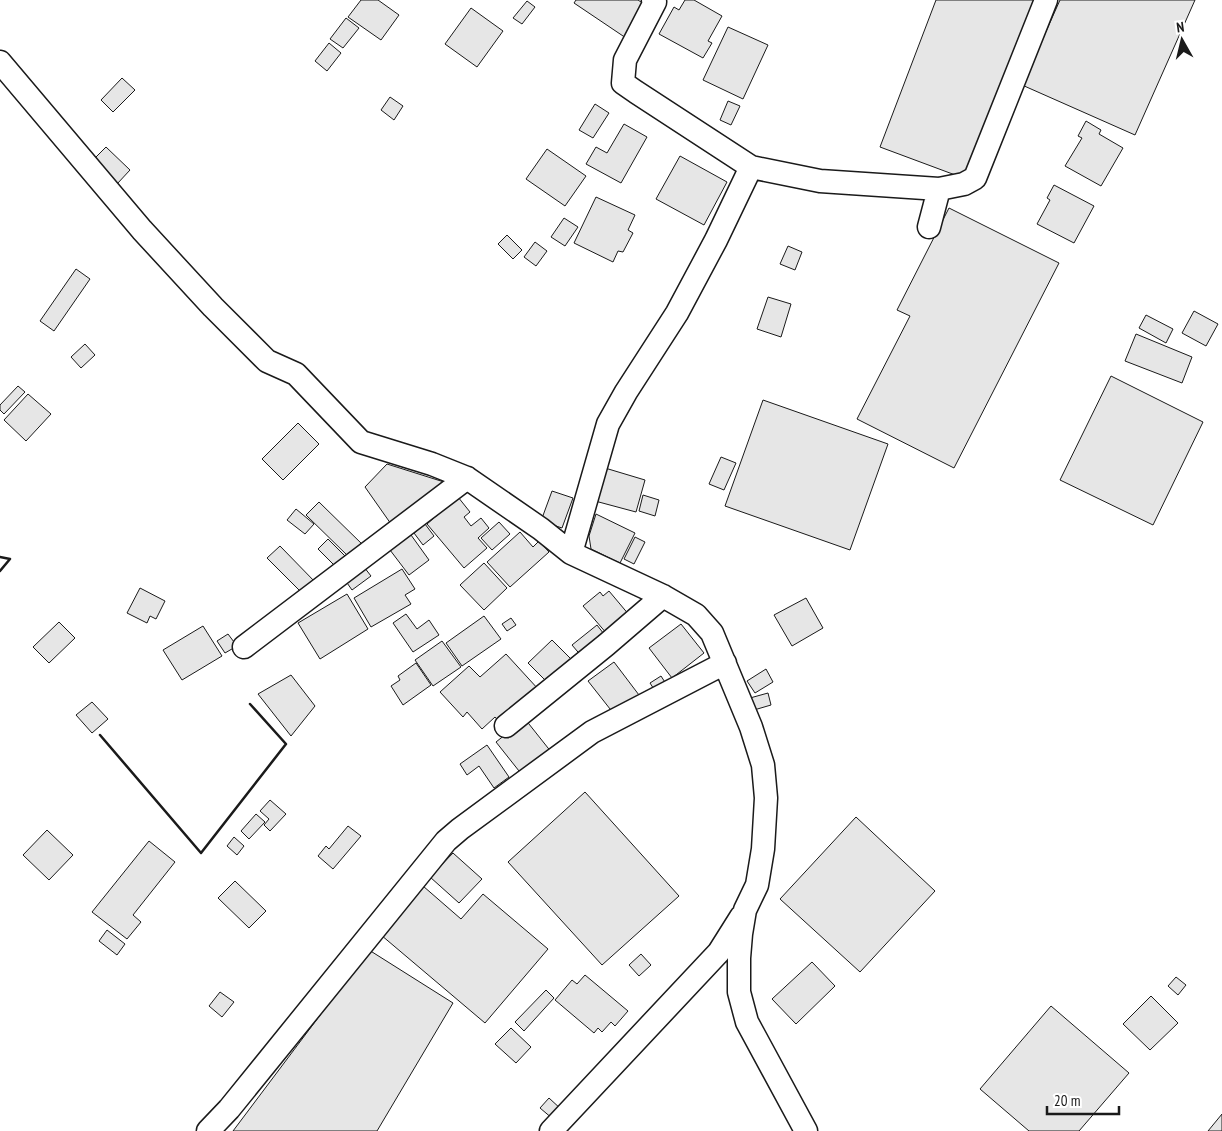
<svg xmlns="http://www.w3.org/2000/svg" width="1222" height="1131" font-family="'PT Sans Narrow',sans-serif">
  <style>
    .building { fill: #e6e6e6; stroke: #1a1a1a }
    .lines { fill: none; stroke-linecap: round; stroke-linejoin: round }
    .minor-casing { stroke: #1a1a1a; stroke-width: 25 }
    .minor { stroke: #fff; stroke-width: 22 }
    .wall { stroke: #1a1a1a; stroke-width: 2.5 }
  </style>
  <rect width="100%" height="100%" fill="#fff"/>
  <path class="building" d="M361,0H378L399,15L381,40L348,17Z
    M576,0H638L647,6L626,38L574,3Z
    M685,0H694L722,16L708,41L712,43L703,58L659,34L674,7L679,10Z
    M936,0H1034L966,179L880,147Z
    M1060,0H1195L1135,135L1022,85Z
    M527,1L535,7L522,24L513,18Z
    M471,8L503,31L477,67L445,44Z
    M346,18L359,28L343,48L330,39Z
    M728,27L768,45L743,99L703,80Z
    M329,43L341,53L327,71L315,61Z
    M122,78L135,90L113,112L101,100Z
    M390,97L403,106L394,120L381,110Z
    M728,101L740,106L731,125L720,120Z
    M595,104L609,113L593,138L579,130Z
    M1086,121L1101,130L1099,134L1123,148L1101,186L1065,166L1082,138L1078,136Z
    M624,124L647,137L621,183L586,164L596,147L607,153Z
    M106,147L130,170L117,184L93,160Z
    M547,149L586,176L565,206L526,179Z
    M680,156L727,182L704,225L656,199Z
    M1054,185L1094,206L1074,243L1037,224L1050,200L1047,198Z
    M596,197L635,215L628,230L633,233L623,252L618,251L613,262L574,243Z
    M949,208L1059,263L954,468L857,419L910,316L897,310Z
    M564,218L578,227L565,246L551,237Z
    M507,235L522,250L513,259L498,244Z
    M535,242L547,251L536,266L524,257Z
    M788,246L802,252L795,270L780,264Z
    M76,269L90,279L54,331L40,321Z
    M768,297L791,304L781,337L757,329Z
    M1194,311L1218,324L1206,346L1182,333Z
    M1146,315L1173,329L1166,343L1139,328Z
    M1136,334L1192,357L1182,383L1125,361Z
    M85,344L95,355L81,368L71,357Z
    M1111,376L1203,422L1153,525L1060,480Z
    M18,386L25,392L4,414L0,410V405Z
    M28,394L51,414L26,441L4,420Z
    M763,400L888,444L850,550L725,506Z
    M298,423L319,444L283,480L262,459Z
    M721,457L736,463L724,490L709,484Z
    M387,464L444,482L391,524L365,487Z
    M605,468L645,480L636,512L595,501Z
    M552,491L573,498L562,528L541,521Z
    M643,495L659,500L655,516L639,511Z
    M458,497L470,512L464,517L471,526L481,518L489,528L478,538L487,548L464,568L427,524Z
    M319,502L363,545L350,558L306,515Z
    M296,509L314,524L305,534L287,520Z
    M596,514L635,533L620,563L591,549L589,536Z
    M499,522L510,534L492,550L481,538Z
    M425,524L434,536L423,545L414,533Z
    M520,532L533,547L539,541L549,552L510,587L487,562Z
    M411,535L429,560L409,575L390,550Z
    M635,537L645,542L634,564L624,559Z
    M328,539L346,557L336,567L318,549Z
    M280,546L317,584L305,596L267,558Z
    M484,563L507,588L484,610L460,585Z
    M364,567L371,576L352,590L345,580Z
    M402,569L415,589L405,595L411,604L371,627L354,598Z
    M140,588L165,601L156,619L150,616L147,623L127,613Z
    M609,591L630,616L608,635L583,606L600,592L603,596Z
    M347,594L368,629L320,659L298,623Z
    M806,598L823,628L792,646L774,615Z
    M406,614L417,629L429,620L439,635L413,652L393,623Z
    M484,616L501,639L462,666L446,643Z
    M511,618L516,625L507,631L502,624Z
    M59,622L75,638L49,663L33,647Z
    M681,624L704,653L672,678L649,648Z
    M597,625L607,638L583,658L572,645Z
    M203,626L222,656L182,680L163,650Z
    M228,634L237,646L225,653L217,641Z
    M552,640L573,661L549,684L528,663Z
    M442,641L461,667L433,686L415,660Z
    M506,654L539,690L501,724L495,717L482,729L467,712L463,717L440,692L469,666L480,677Z
    M614,662L639,695L614,714L588,681Z
    M416,663L431,685L403,705L391,686L400,680L398,676Z
    M766,669L773,682L755,693L747,681Z
    M291,675L315,706L291,736L258,694Z
    M661,676L668,687L657,694L650,683Z
    M768,693L771,705L754,710L750,698Z
    M92,702L108,719L92,733L76,715Z
    M525,719L552,753L523,776L496,742Z
    M487,745L509,777L494,788L479,766L467,775L460,764Z
    M585,792L679,896L602,965L508,862Z
    M270,800L286,814L270,831L264,825L269,819L260,811Z
    M256,814L265,822L249,839L241,831Z
    M856,817L935,891L860,972L780,899Z
    M348,826L361,836L333,869L318,856L326,846L329,849Z
    M47,830L73,855L49,880L23,855Z
    M234,837L244,846L237,855L227,846Z
    M149,841L175,862L133,915L141,922L127,939L92,912Z
    M453,853L482,879L459,903L430,877Z
    M235,881L266,911L249,928L218,898Z
    M423,886L461,919L483,894L548,949L485,1023L381,935Z
    M107,930L125,944L117,955L99,941Z
    M369,950L453,1003L377,1131H233Z
    M641,954L651,965L639,976L629,965Z
    M812,962L835,986L796,1024L772,999Z
    M585,975L628,1011L615,1026L611,1022L602,1032L598,1028L594,1033L555,1000L572,980L577,984Z
    M1176,977L1186,985L1178,995L1168,986Z
    M546,990L554,998L524,1031L515,1022Z
    M220,992L234,1002L222,1017L209,1006Z
    M1151,996L1178,1023L1150,1050L1123,1024Z
    M1051,1006L1129,1073L1079,1131H1029L980,1089Z
    M511,1028L531,1047L516,1063L495,1044Z
    M549,1098L562,1110L553,1119L540,1108Z
    M1222,1114V1131H1208Z"/>
  <g class="lines">
    <defs>
      <path id="minor" d="M653,0L655,2L625,60L623,83L636,92L751,167L820,181L939,189
        M0,62L142,230L213,307L267,361L296,374L361,442L432,464L467,478L541,529L571,553L663,596L696,615L712,633L751,727L763,765L766,798L763,849L757,885L745,910L741,934L739,958V992L747,1022L806,1131
        M929,227L939,189L964,184L975,178L1046,0
        M571,553L608,424L626,392L677,313L716,240L751,167
        M244,647L467,478
        M506,726L606,645L663,596
        M208,1131L229,1109L446,841L460,829L592,732L725,663
        M551,1131L719,952L741,917"/>
    </defs>
    <use href="#minor" class="minor-casing"/>
    <use href="#minor" class="minor"/>
    <path class="wall" d="M0,557L10,559L0,571
      M100,735L201,853L286,744L250,704"/>
  </g>
  <g transform="translate(1182 40) rotate(352)" stroke="#ffffff" stroke-width="4" paint-order="stroke">
  <path d="M0-4L9 19L0 12L-9 19Z" fill="#1a1a1a"/>
  <text y="-8" font-size="14" font-weight="bold" text-anchor="middle" fill="#1a1a1a">N</text>
  </g>
  <path d="M1047 1106v8h72v-8" fill="none" stroke="#1a1a1a" stroke-width="2.5"/>
  <text x="1054" y="1106" font-size="15" fill="#1a1a1a" stroke="#ffffff" stroke-width="4" paint-order="stroke">20 m</text>
</svg>
